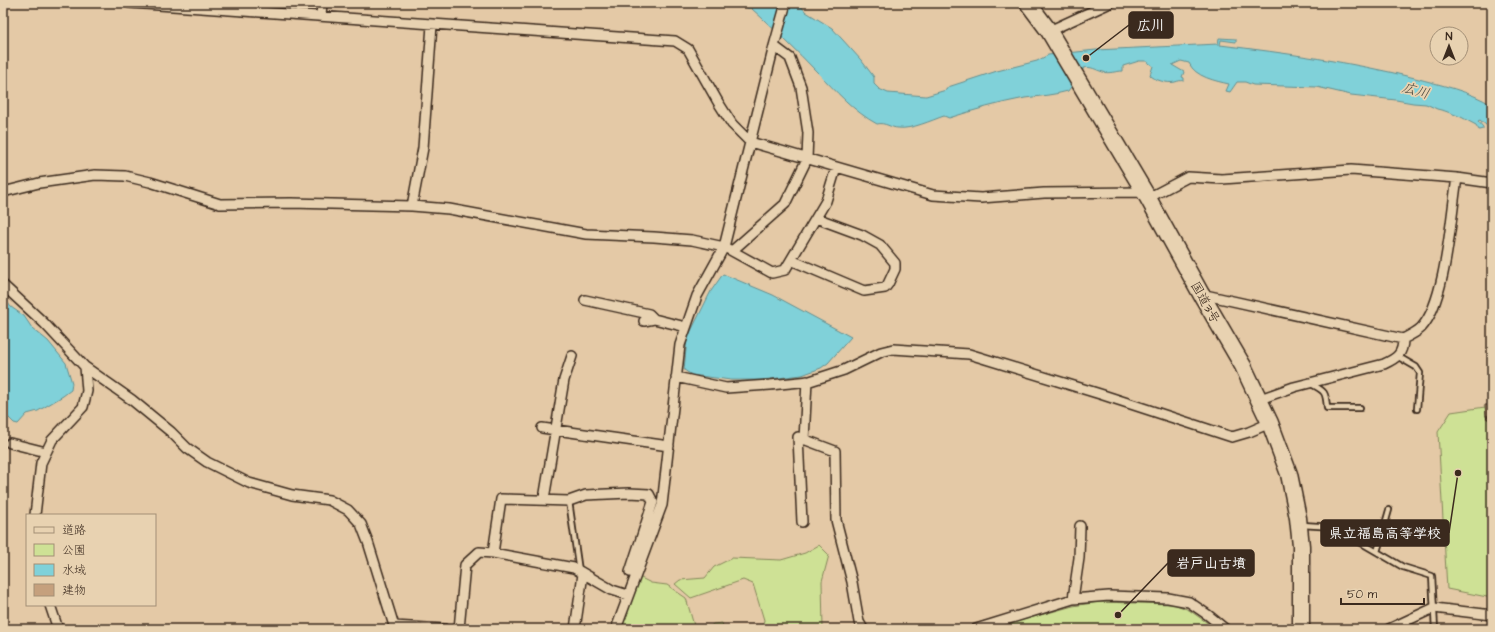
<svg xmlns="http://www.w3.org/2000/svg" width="1495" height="632" font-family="'Architects Daughter','Klee One',sans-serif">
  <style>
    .green { fill: #cee195; stroke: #84865a }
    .water { fill: #80d1d9; stroke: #648e8e }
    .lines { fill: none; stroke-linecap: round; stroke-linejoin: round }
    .service-casing { stroke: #3b2a1e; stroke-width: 8 }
    .minor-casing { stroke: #3b2a1e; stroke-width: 12 }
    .trunk-casing { stroke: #3b2a1e; stroke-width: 19 }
    .service { stroke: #e8d2b1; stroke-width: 4.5 }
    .minor { stroke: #e8d2b1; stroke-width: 9 }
    .trunk { stroke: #e8d2b1; stroke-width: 16 }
    .wall { fill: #a98a6c; stroke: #3b2a1e }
    .building { fill: #c5a07d; stroke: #3b2a1e }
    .labels { text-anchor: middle; stroke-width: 3.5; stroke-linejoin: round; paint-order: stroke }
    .street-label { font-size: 13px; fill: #3b2a1e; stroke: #e8d2b1 }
    .water-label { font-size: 14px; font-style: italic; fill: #45433a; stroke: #e8d2b1 }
    .leader { fill: none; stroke: #3b2a1e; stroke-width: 1.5 }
    .callout-dot { fill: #3b2a1e; stroke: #e8d2b1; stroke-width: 1.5 }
    .callout { fill: #3b2a1e; stroke: #3b2a1e; stroke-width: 1.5 }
    .callout-label { font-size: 14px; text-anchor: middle; font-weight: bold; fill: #fff }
  </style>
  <rect width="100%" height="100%" fill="#e4c9a6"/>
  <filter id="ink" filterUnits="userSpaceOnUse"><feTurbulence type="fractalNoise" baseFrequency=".025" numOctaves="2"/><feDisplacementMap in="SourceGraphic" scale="8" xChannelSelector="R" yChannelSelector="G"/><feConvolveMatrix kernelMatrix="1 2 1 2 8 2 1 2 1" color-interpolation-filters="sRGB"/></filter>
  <g filter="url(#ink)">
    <path class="green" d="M1492,406V598L1447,589L1438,432L1451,412Z
      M819,545L829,555L822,581L823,629H762L764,620L753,584L743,580L691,598L675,584L680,580L705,578L714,567L732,558L781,560L805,553Z
      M639,577L651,583L667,585L686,598L695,629H621Z
      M1099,602L1174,604L1189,610L1216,629H990L1073,606Z
      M722,623L724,629H707L713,624Z"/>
    <path class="water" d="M741,3H798L806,12L832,28L861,60L874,77V84L879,89L888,93L926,96L946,90L948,87L997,71L1037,61L1048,55L1096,50L1218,44L1219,38L1236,39V42L1221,40L1220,45C1286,53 1351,62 1415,78C1441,85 1469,91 1492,105V130L1480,120L1478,121L1483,127V129L1479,130L1476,125L1461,117L1445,111L1437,109L1426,104L1413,103L1396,100L1351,95L1317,87L1253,85L1245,82H1237L1230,92L1226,91L1229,84C1216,81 1195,77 1189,63L1181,61L1172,65L1184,72L1182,77L1184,78V81C1180,80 1179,81 1175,82C1168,84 1154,80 1150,75L1153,66L1146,61H1139L1123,66V71C1116,71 1109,74 1103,72C1096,70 1091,66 1084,68L1068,91C1054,95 1040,96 1025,98C999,103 974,110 949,118L944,116C932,120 911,130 898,128C891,128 885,122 877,124C853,111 836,91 817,72C796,50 774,29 751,8H747Z
      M723,274L773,295L851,337L828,363L821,368L802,375L762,380H731L692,375L684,370L687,339L711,291Z
      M3,297L11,307L24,316L32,328L48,341L66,363L72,383L71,390L63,396L38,411L27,414L18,424L14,423L3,412Z"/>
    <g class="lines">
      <defs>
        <path id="service" d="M1397,356L1416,367L1420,373L1417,409
          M1311,384C1325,391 1326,392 1327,408H1360
          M569,501L579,571
          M1302,525L1334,527L1403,567L1432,576L1435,629
          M1377,552L1389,510"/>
        <path id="minor" d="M130,3L675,41L688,49L718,102L732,124L750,142L933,195L981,198L1044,193L1144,192
          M321,16L322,3
          M1049,31L1110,3
          M3,192L39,183L95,175L125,176L150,182L220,204L291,203L412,206L449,209L586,234L654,237L692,240L724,247L732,251L772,273L785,270L826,201L836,168
          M1148,198L1188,177L1222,179L1351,170L1457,178L1492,183
          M412,206L423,148L432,25
          M732,251L785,204L807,159L808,133L801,87L790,58L774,46
          M791,260L864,291L885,288L888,284L895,269V263L880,245L862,235L816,218
          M3,285L44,323L85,367L132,400L171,432L187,448L207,462L249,483L292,495L329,500L348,510L361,524L368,542L395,629
          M1201,294L1403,339C1409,336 1417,332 1421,328C1446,302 1451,215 1457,178
          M585,300L649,314L654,319
          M644,321L654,319L686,327
          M676,377L726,388L770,385L810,381L844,370L881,352L893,349L969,354L1100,394L1232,437L1249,432L1270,423
          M1260,399L1294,387L1384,364C1397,358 1403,354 1403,339
          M542,428L669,446
          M804,440L807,381
          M10,443L46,452
          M544,499L564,380L572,356
          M35,515L41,463L52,440L83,407L87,391L85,367
          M802,522L798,437L835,451L836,520L852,582L859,622L863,629
          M493,553L501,499L569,501L586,495L629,493L649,494L653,502L630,572L636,573
          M1073,599L1079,558L1080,526
          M50,605L58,629
          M394,626L444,629
          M459,629L465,565L479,552L493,553L574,568L612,590L628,595
          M575,629L583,574
          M616,629L662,505L680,345L697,296L724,247L774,46L786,3
          M976,629L1073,599L1109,596L1168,598L1189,602L1208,615L1225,629
          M1389,629L1434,608L1492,615"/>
        <path id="trunk" d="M1028,3L1049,31L1148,198L1201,294L1243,366L1270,423L1289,474L1298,518L1301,546V629"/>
      </defs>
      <use href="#service" class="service-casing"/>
      <use href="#minor" class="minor-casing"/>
      <use href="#trunk" class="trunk-casing"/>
      <use href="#service" class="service"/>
      <use href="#minor" class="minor"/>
      <use href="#trunk" class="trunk"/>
    </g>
    <path class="wall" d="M1492,405V419H1487L1486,416Z"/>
    <path class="building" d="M1485,405H1492V416H1486Z"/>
  </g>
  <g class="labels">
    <g class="street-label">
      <text transform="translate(1206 302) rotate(61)" y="5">国道3号</text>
    </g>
    <g class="water-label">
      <text transform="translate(1416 90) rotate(16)" y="5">広川</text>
    </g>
  </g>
  <path class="leader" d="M1086 58L1129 25M1458 473L1449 533M1118 615L1168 563"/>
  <g class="callout-dot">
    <circle cx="1086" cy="58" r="4"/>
    <circle cx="1458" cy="473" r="4"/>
    <circle cx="1118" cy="615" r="4"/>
  </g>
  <g class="callout">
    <rect x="1129" y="12" width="44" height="26" rx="4"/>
    <rect x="1321" y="520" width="128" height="26" rx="4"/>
    <rect x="1168" y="550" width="86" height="26" rx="4"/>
  </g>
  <g class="callout-label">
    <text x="1151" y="30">広川</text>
    <text x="1385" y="538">県立福島高等学校</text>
    <text x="1211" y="568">岩戸山古墳</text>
  </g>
  <rect width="1495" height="632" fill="none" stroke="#e8d2b1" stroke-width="16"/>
  <rect x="8" y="8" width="1479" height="616" fill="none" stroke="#3b2a1e" stroke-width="1.5" filter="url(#ink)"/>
  <rect x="26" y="514" width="130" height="92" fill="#e8d2b1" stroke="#a38f76"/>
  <rect x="34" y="527" width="20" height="6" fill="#e8d2b1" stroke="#a38f76"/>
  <text x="62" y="534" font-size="12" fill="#3b2a1e">道路</text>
  <rect x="34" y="544" width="20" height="12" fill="#cee195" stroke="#a38f76"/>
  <text x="62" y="554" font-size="12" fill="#3b2a1e">公園</text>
  <rect x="34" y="564" width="20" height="12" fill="#80d1d9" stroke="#a38f76"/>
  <text x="62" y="574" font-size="12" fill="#3b2a1e">水域</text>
  <rect x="34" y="584" width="20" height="12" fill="#c5a07d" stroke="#a38f76"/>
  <text x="62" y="594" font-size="12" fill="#3b2a1e">建物</text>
  <g transform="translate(1449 46)"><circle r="19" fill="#e8d2b1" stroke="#a38f76"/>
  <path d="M0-3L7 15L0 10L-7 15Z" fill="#3b2a1e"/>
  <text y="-6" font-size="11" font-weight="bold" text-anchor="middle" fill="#3b2a1e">N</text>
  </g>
  <path d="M1341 598v6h83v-6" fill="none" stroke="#3b2a1e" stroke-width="2"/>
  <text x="1347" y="598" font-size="12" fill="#3b2a1e" stroke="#e8d2b1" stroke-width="3" paint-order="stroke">50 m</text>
</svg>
